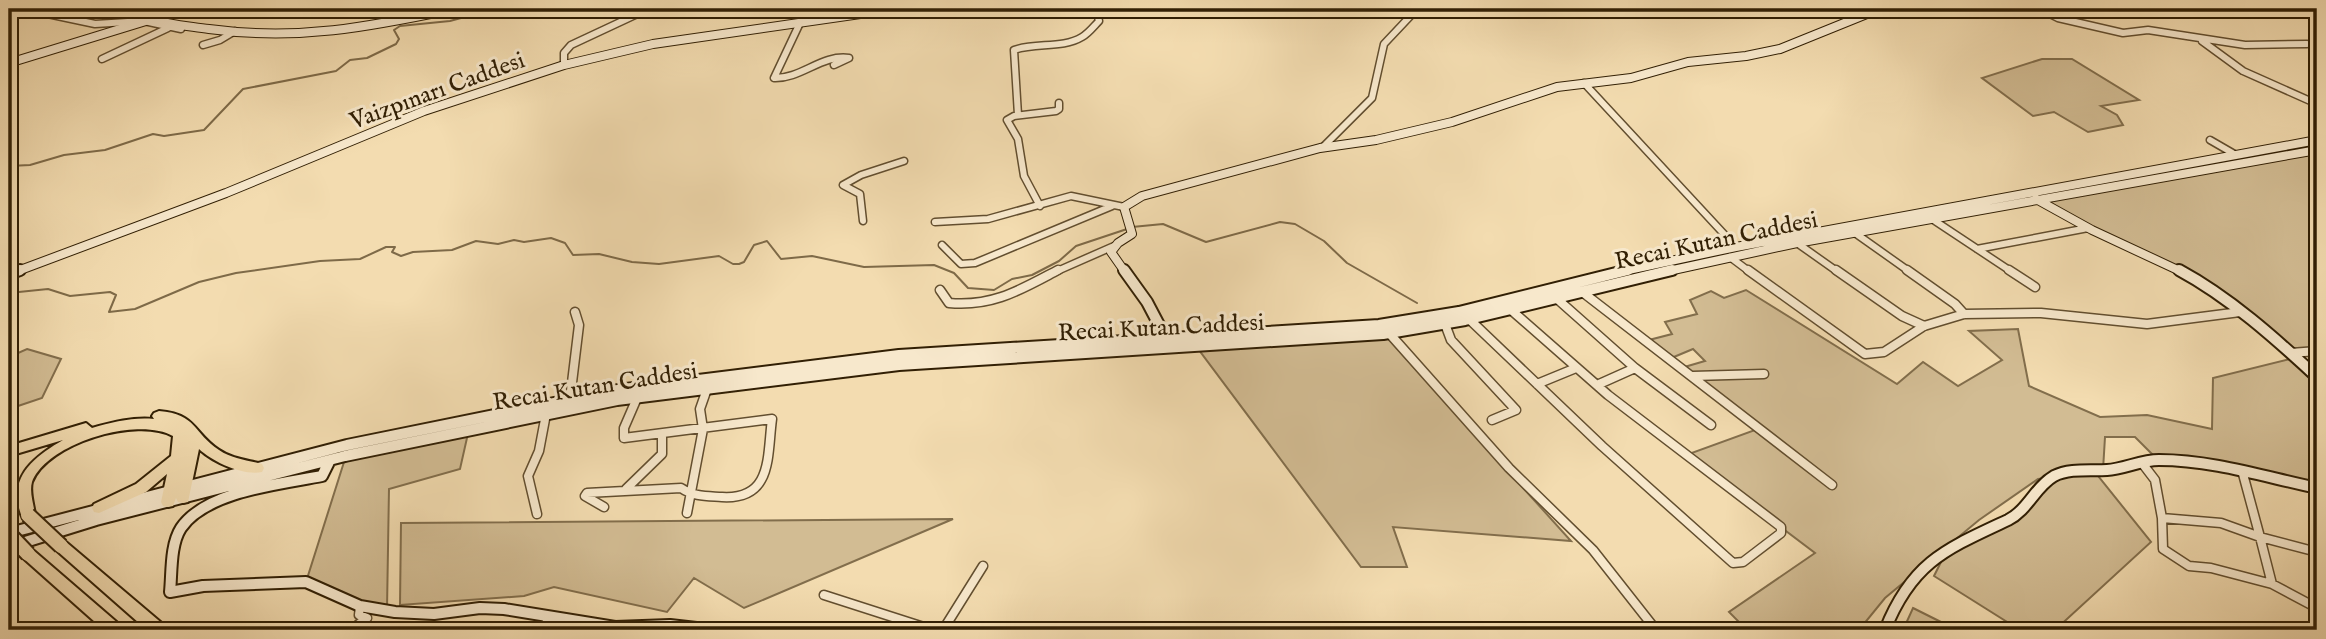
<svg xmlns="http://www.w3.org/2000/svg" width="2326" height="639" font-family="'IM FELL English',serif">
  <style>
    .green { fill: #d2bc93; stroke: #826e4c; stroke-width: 2 }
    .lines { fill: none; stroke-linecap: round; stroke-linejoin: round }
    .stream { stroke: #7e6a48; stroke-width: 2 }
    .street-far1-casing { stroke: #624e2f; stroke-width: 9 }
    .street-casing { stroke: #624e2f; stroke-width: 11 }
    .secondary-far1-casing { stroke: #311f04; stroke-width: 10 }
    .secondary-casing { stroke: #311f04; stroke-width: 14 }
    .highway-casing { stroke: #311f04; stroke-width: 4 }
    .street-far1 { stroke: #f7e8cc; stroke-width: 6 }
    .street { stroke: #f7e8cc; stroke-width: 8 }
    .secondary-far1 { stroke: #f7e8cc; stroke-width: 8 }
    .secondary { stroke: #f7e8cc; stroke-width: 10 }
    .highway { fill: #f3dcb0; fill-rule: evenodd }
    .highway-bridge-casing { stroke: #311f04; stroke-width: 18; stroke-linecap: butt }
    .highway-bridge { stroke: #f3dcb0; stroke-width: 14 }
    .labels { text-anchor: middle; stroke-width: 6; stroke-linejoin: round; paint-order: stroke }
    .street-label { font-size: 24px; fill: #311f04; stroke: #f7e8cc }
  </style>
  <rect width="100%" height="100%" fill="#f3dcb0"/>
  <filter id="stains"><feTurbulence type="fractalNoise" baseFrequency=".00286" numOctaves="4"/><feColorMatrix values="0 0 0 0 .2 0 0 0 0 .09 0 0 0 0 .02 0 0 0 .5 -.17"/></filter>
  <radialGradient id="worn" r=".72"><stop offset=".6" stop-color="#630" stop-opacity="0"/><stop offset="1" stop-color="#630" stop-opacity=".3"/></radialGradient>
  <path class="green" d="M2042,59H2072L2139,100L2101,106L2117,115L2123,125L2088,132L2054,112L2033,116L1982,78Z
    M2317,150V350L2286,348L2183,273L2037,200Z
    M1746,290L1897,384L1923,362L1958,386L2002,360L1969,331L2018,329L2029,386L2100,417L2147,415L2212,429L2213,378L2290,359L2317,377V488L2158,460L2135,437H2105L2103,470L2095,472L2151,542L2055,630H2020L1934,576L1947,550L2021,513L2054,477L2038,479L1979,520L1885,598L1859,630H1741L1742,625L1729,612L1815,553L1686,455L1758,429L1681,368L1705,361L1693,349L1669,359L1645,341L1672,334L1665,322L1697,314L1690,300L1711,291L1724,298Z
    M1385,335L1571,541L1393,527L1407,567H1361L1199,350Z
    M27,349L61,359L42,398L9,409V357Z
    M469,429L460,469L389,489L387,609L360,606L306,582L344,462Z
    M953,519L744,608L694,578L667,612L554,587L524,596L400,605L401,523Z
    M1913,608L1957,630H1903Z"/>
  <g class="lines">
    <path class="stream" d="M9,166L30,165L64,155L105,150L153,134L164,136L204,130L243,89L336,71L350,60L367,58L396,44L399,39L394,30L400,26L450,21L494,9
      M1132,227L1163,224L1206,242L1280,222L1295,224L1324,241L1347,263L1417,303
      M9,293L48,289L70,296L110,292L116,295L109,312L135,309L199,282L236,273L320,261L360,259L386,247H395L392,252L401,256L413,252L452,250L476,241L498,244L514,240L524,242L551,238L565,243L573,255L599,254L632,262L659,264L719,256L733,264H739L744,262L754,245L767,241L781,259L812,256L864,267L934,265L954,273L968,288L994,290L1012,279L1032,275L1059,261L1076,246L1127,229"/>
    <defs>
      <path id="street-far1" d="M24,9L95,24L144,21L181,29
        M1085,9L1095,13L1103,9
        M2040,9L2058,18L2123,33L2148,30L2245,45L2307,44
        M799,25L774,78C801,79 822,54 849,58L834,65
        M2202,41L2243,71L2317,104
        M203,45L220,40L235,31
        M102,59L168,28
        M564,65V53L571,45L648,9
        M1584,83L1736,247
        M1018,115L1014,50C1036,42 1062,49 1082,37C1089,33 1094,26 1099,21L1097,13
        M2210,140L2236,155
        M1323,147L1372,98L1384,44L1417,9
        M1040,206L1024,176L1018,139L1007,120L1014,116L1056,111L1059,109V103
        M1932,219L2012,272
        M863,221L860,194L843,185L861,175L904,161
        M935,222L988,219L1071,196L1124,207
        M1855,233L1910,272
        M1797,243L1838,272
        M942,245L961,264L975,263L1112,206
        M1977,249L2088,228
        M1730,257L1750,272
        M1055,272L1114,246"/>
      <path id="street" d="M1748,270L1865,354L1884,352L1924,326L1964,314L2041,313L2147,324L2240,312
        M1836,270L1902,316L1924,326
        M1907,270L1955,304L1964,314
        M2009,270L2035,287
        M940,290L949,303C993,307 1020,290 1058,270
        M1581,291L1832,485
        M1555,297L1635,368L1597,385
        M1469,319L1602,446L1733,563L1743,562L1781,533V527L1608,395L1510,309
        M1445,324L1451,340L1516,410L1492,420
        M1389,333L1509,468L1593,550L1656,630
        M2291,353L2317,351
        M1635,368L1711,425
        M1693,376L1764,374
        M1537,384L1576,368
        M570,399L579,325L575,312
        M2142,463L2155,480L2162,518
        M2243,474L2260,537L2317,552
        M626,489L662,454V435
        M604,507L585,496L587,493L681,488C694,497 707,496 722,497C773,500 767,456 772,419L624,438V428L637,398
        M687,513L703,429L700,409L707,389
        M537,514L528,476L539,451L546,414
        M2162,518L2221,523L2260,537L2272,584L2211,568L2189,566L2163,549Z
        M2272,584L2317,608
        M824,595L933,630
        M351,630L367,618L359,615L360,606
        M540,630L551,617
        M943,630L983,566"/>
      <path id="secondary-far1" d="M151,19C170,25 189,26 209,29C299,41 368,27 455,9
        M9,63L185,9
        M2036,199L2092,230L2182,272
        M15,272L226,193L424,111L564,65L653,44L895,9
        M1125,272L1111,252L1118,243L1132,234L1124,207L1142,196L1320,148L1376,140L1452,122L1557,87L1631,78L1688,62L1746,56L1780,49L1879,9
        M1619,272L1736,247L2317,140
        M1664,272L1797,243L2317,150"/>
      <path id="secondary" d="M1124,270L1147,302L1167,340
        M2179,270C2229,297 2275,338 2317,377
        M9,274L20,270
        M330,460L322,476C282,484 206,491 181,528C170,545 172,573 170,592L203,586L306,582L360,606L395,612L434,614L480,608L504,609L615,627L670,625L714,630
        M9,533L347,445L618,390L899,355L1379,325L1459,312L1628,270
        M9,547L96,520L345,456L617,400L899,365L1383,334L1465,320L1672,270
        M1885,630C1912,562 1946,549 2008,520C2028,510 2035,487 2054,476C2070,468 2089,471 2107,470C2124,469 2141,460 2159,460C2212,460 2265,477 2317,488"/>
      <path id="highway" d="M159,411C197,414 193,433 219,450C232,459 247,460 262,464L264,468L262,472C243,476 213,462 199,449L188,502L183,503L178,502L176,498L173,506L168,507L163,506L161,502L167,474L146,492L99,513L94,512L92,508L94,504L136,484L171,456L173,436C138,416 47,443 32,482C29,492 34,505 35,515L33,519L28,521L23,519C5,480 32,458 63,440L9,456V446L86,423L92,428C113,422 133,417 154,419L152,416L154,413Z
        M61,540L66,542L164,625L166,630H147L56,550L54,546L56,542Z
        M28,548L33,550L120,625L122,630H104L23,558L21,554L23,550Z"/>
    </defs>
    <use href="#street-far1" class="street-far1-casing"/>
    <use href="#street" class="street-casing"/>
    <use href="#secondary-far1" class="secondary-far1-casing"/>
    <use href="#secondary" class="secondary-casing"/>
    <use href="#highway" class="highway-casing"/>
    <use href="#street-far1" class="street-far1"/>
    <use href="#street" class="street"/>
    <use href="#secondary-far1" class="secondary-far1"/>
    <use href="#secondary" class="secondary"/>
    <use href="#highway" class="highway"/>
    <defs>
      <path id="highway-bridge" d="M28,515L61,546
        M9,534L28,554"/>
    </defs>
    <use href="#highway-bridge" class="highway-bridge-casing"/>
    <use href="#highway-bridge" class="highway-bridge"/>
  </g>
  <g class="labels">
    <g class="street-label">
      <text transform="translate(437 90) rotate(-20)" y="8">Vaizpınarı Caddesi</text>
      <text transform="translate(1716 240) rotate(-12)" y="8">Recai Kutan Caddesi</text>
      <text transform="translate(1161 327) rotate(-3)" y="8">Recai Kutan Caddesi</text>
      <text transform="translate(595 386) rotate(-9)" y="8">Recai Kutan Caddesi</text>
    </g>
  </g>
  <rect width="2326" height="639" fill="none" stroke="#f3dcb0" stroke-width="35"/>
  <rect x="10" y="10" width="2305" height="618" fill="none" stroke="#311f04" stroke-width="3.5"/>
  <rect x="18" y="18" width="2291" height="604" fill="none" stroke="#311f04" stroke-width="2"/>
  <rect width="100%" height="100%" filter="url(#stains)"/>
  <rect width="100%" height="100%" fill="url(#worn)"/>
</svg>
